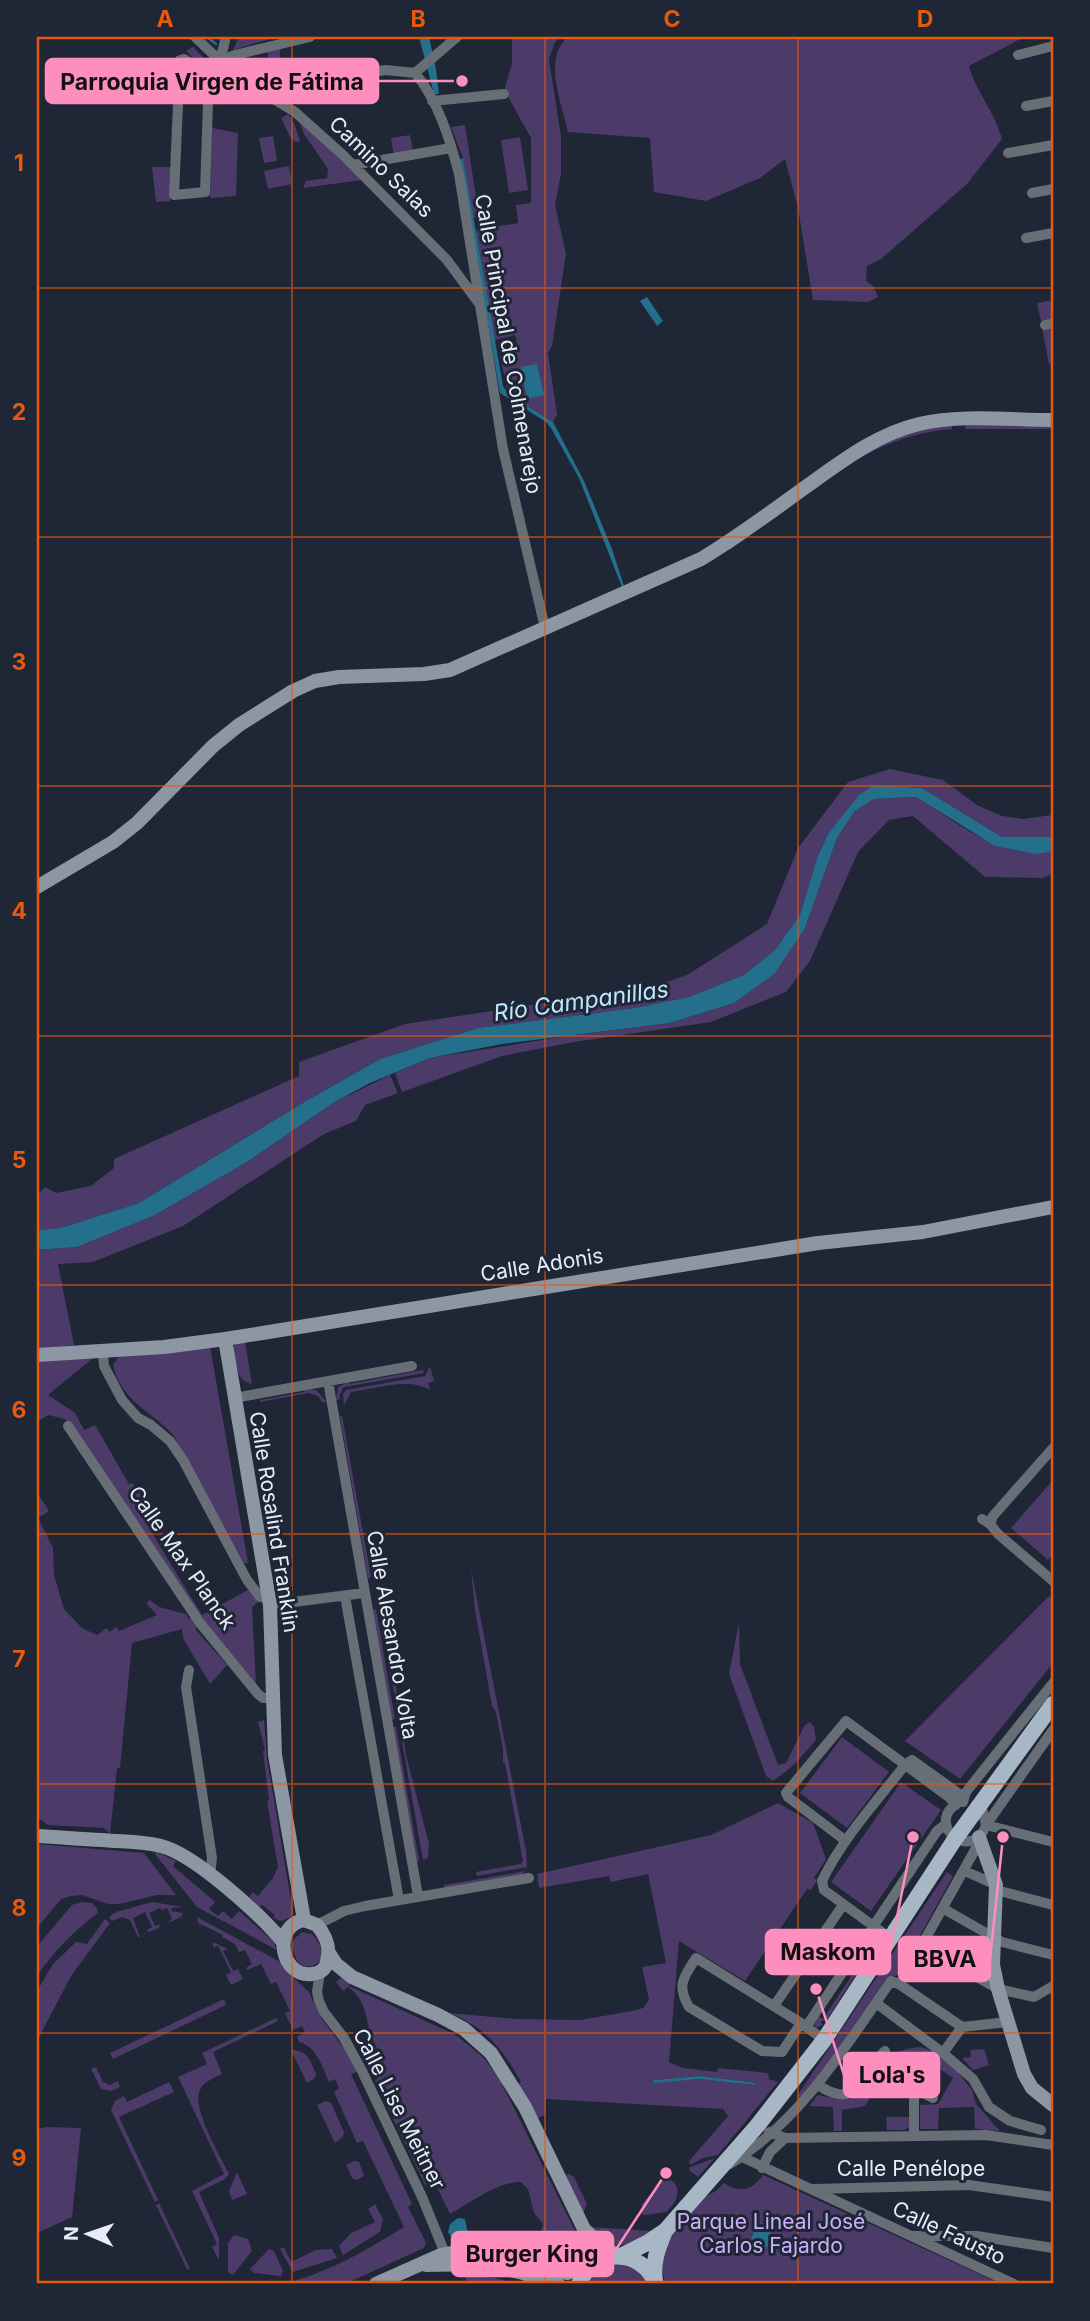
<svg xmlns="http://www.w3.org/2000/svg" width="1090" height="2321" font-family="Inter,sans-serif">
  <style>
    .green { fill: #4c3a68; fill-rule: evenodd }
    .water { fill: #236f8c }
    .lines { fill: none; stroke-linecap: round; stroke-linejoin: round }
    .stream { stroke: #236f8c; stroke-width: 2.5 }
    .street { stroke: #676e75; stroke-width: 10 }
    .secondary { stroke: #8c97a3; stroke-width: 14 }
    .primary { stroke: #a8b7c6; stroke-width: 16 }
    .grid { fill: none; stroke: #e8590c; stroke-width: 2; stroke-opacity: 0.55 }
    .labels { text-anchor: middle; stroke-width: 6; stroke-linejoin: round; paint-order: stroke }
    .street-label { font-size: 21px; fill: #e7ecf7; stroke: #1f2636 }
    .park-label { font-size: 21px; fill: #cbaffb; stroke: #1f2636 }
    .water-label { font-size: 23px; font-style: italic; fill: #bce9fe; stroke: #1f2636 }
    .leader { fill: none; stroke: #fe8ebd; stroke-width: 2.5 }
    .callout-dot { fill: #fe8ebd; stroke: #1f2636; stroke-width: 2.5 }
    .callout { fill: #fe8ebd; stroke: #fe8ebd; stroke-width: 2.5 }
    .callout-label { font-size: 23px; text-anchor: middle; font-weight: bold; fill: #111 }
    .neatline { fill: none; stroke: #e8590c; stroke-width: 2.5 }
    .grid-label { font-size: 23px; text-anchor: middle; font-weight: bold; fill: #e8590c }
  </style>
  <rect width="100%" height="100%" fill="#1f2636"/>
  <path class="green" d="M239,37H276L233,50Z
    M512,37H561L555,42L549,59L561,137V174L555,205L566,254L552,346L548,353L557,415L553,422L508,394L500,356L519,351L515,335L494,340L476,230L518,223L516,205L531,203V138L511,102L505,88L512,63Z
    M568,37H1024L969,66C976,92 995,112 1002,139L967,184L881,259L867,266L866,281L873,286L878,297L868,302L813,300L798,208L785,159L760,178L706,201L654,192L650,138L568,132C562,104 542,59 568,37Z
    M193,47L205,59L203,63L210,67L212,64L217,65L229,75C213,74 197,62 186,51Z
    M280,49V80L268,81V51Z
    M214,83H231L217,105L213,103Z
    M288,114L295,125L300,141L296,142L291,139L281,118Z
    M299,120H300L362,180L303,188L306,181L327,178L328,169L304,134Z
    M465,125L479,217L473,218L463,158L451,127Z
    M212,128L238,133L236,196L210,198Z
    M410,135L413,152L394,156L391,138Z
    M273,136L277,161L264,163L259,138Z
    M520,137L528,190L509,193L501,140Z
    M289,166L292,184L268,189L264,171Z
    M152,167H171L170,201L156,202Z
    M1053,300V319L1041,321L1037,303Z
    M1053,326V363L1049,364L1042,328Z
    M1053,424V429H965L966,425Z
    M952,425V429C865,435 797,501 730,550L728,548C783,508 836,462 900,436C916,429 935,427 952,425Z
    M890,769L943,780L977,805L1002,816L1023,819L1052,815L1053,837H1002L922,788L874,785L828,834L817,858L800,915L775,950L744,975L689,997L635,1008L478,1028L380,1059L301,1104L139,1203L61,1228L37,1230V1195L45,1187L56,1193L91,1186L114,1168V1159L299,1076V1062L405,1024L652,987L687,975L767,924L798,848L848,782Z
    M916,797C958,823 1001,860 1053,851V874L1043,878L985,877L913,816L889,820L858,852L810,961L786,992L711,1022L574,1042L502,1056L402,1092L395,1073L430,1058L567,1036L670,1023L734,1003L805,928L837,838L855,811L874,799Z
    M390,1075L398,1093L365,1105L356,1121L324,1134L183,1226L93,1262L58,1264L74,1345L37,1349V1250L77,1247L153,1216L247,1162L333,1103Z
    M245,1342L252,1384C235,1381 237,1363 232,1348L237,1343Z
    M210,1346L248,1563H244L174,1436C151,1410 122,1403 113,1365L119,1356Z
    M93,1358L48,1395L75,1413L84,1430L95,1425L129,1484L132,1483L151,1510L141,1515L202,1615L248,1590L258,1602L252,1607L256,1685L205,1624L202,1616H200L65,1419L48,1415L37,1422V1359Z
    M430,1366L434,1381L428,1383L430,1390C410,1377 375,1389 351,1392L344,1405L343,1394L346,1390L425,1376Z
    M423,1370L424,1373L344,1387L339,1395L340,1399L336,1400L338,1387L348,1382L349,1384Z
    M305,1389L316,1390L326,1401L323,1403L318,1396L309,1393L260,1402V1400L304,1392Z
    M340,1416H342L371,1577L368,1578Z
    M1053,1480V1554L1048,1560L1011,1528Z
    M37,1492L49,1511L38,1518L53,1548L54,1575L64,1609L82,1628L97,1635L107,1628L109,1632L117,1627L119,1631L157,1615L146,1603L150,1600L159,1607L186,1614L189,1619L192,1618L196,1624V1630L227,1665L210,1684L183,1638L182,1629L132,1643L120,1768H117L110,1834L104,1828L48,1825L37,1817Z
    M471,1569L526,1851L527,1867L477,1876L476,1872L521,1864L523,1861L505,1763H503V1750L496,1712L492,1706L475,1610Z
    M1049,1596L1053,1599V1663L960,1779L905,1741Z
    M376,1609L395,1719L392,1720L373,1610Z
    M739,1623L740,1664L778,1765L786,1763L805,1725L810,1722L814,1727L816,1740L794,1765L773,1781L766,1776L729,1674Z
    M393,1664L400,1718L399,1719L389,1665Z
    M264,1720L267,1759L293,1912L291,1917L281,1921L273,1918L275,1915L262,1905L260,1907L249,1897L253,1892L258,1896L273,1878L278,1867L267,1801L269,1800L263,1751L265,1750L258,1722Z
    M402,1724L406,1755L429,1844L428,1858L423,1860L399,1725Z
    M393,1727H396L419,1861H417Z
    M842,1737L889,1772L847,1828L800,1793Z
    M901,1782L941,1810L871,1911L831,1882Z
    M778,1803L813,1823L826,1859L814,1878L817,1880L811,1890L807,1889L745,1981L679,1941L669,2062L684,2068L717,2072L718,2068L768,2073L769,2079L778,2082L718,2155L703,2158L690,2165L689,2161L728,2116L723,2109L546,2099L545,2115L538,2118L518,2084L521,2082C503,2049 484,2026 449,2013L517,2019L580,2020L632,2011L643,2008L649,2000L642,1967L666,1963L648,1874L611,1882L609,1876L539,1888L537,1874L711,1835ZM700,2076L749,2082L755,2083L754,2085L699,2079L654,2082L655,2080Z
    M37,1844L144,1853L176,1895H157L119,1904H108L82,1895L71,1896L61,1899L37,1928Z
    M157,1852L176,1861L173,1866L215,1902L209,1909L218,1916L223,1911L232,1919L239,1911L273,1941L277,1950L197,1907L155,1854Z
    M526,1871L521,1875L444,1888V1885Z
    M947,1872L953,1876L898,1975L886,1979L817,2080L801,2099L797,2096Z
    M81,1902L92,1903L97,1908L98,1913C74,1931 54,1951 37,1976V1951L39,1944L72,1905Z
    M152,1902L183,1907L172,1908L171,1911L183,1913L181,1917L168,1923L172,1918L167,1908L162,1910L160,1908L149,1913L155,1926L160,1924L159,1928L149,1932L147,1930L152,1927L145,1912L133,1918L140,1937H138L130,1920L122,1917L112,1921L109,1917L116,1912Z
    M197,1917L282,1963L287,1972L308,1991L322,2019L345,2050L357,2072L351,2074L412,2204L408,2207L426,2243L424,2248L345,2284H242C257,2277 274,2286 290,2282C332,2271 368,2249 404,2227L363,2141L357,2143L334,2092L339,2088L335,2079L329,2082C322,2066 317,2047 299,2042L297,2037L305,2032L302,2026L293,2030L285,2013L290,2011L276,1982L271,1984L261,1964L247,1970L246,1968L252,1964L245,1950L239,1952L235,1944L222,1937L223,1935L198,1923Z
    M105,1919L110,1923L71,1976L37,2041V1991L53,1964L76,1942L87,1944Z
    M302,1932L312,1934C319,1942 325,1951 319,1962C302,1976 289,1955 294,1939Z
    M213,1942L228,1949L223,1951L233,1971L238,1969L243,1979L231,1985L226,1975L231,1972L218,1946L213,1948Z
    M873,1943L875,1944L826,2021L823,2020L821,2022L823,2025L816,2028L814,2025L818,2016L823,2019Z
    M341,1978L350,1982L349,1986L456,2035L483,2057L499,2078L582,2245L567,2260L563,2261L527,2251L521,2238L535,2239L540,2236L543,2224L534,2213L528,2189L521,2182C497,2182 470,2203 450,2214L434,2181L425,2185L375,2081L378,2078L374,2069H368L380,2052C363,2031 372,2003 348,1987L343,1991L336,1982Z
    M224,1999L226,2005L113,2059L110,2053Z
    M276,2018L278,2021L213,2052L222,2074C214,2078 204,2081 200,2090C191,2107 220,2156 229,2174L225,2179L199,2192L219,2238V2260L212,2247L217,2244L192,2191L224,2174L178,2077L207,2064L202,2053Z
    M921,2047L941,2054L957,2071L972,2090L976,2104L1000,2131L975,2129L974,2107L939,2108L938,2129H920V2105L938,2104L953,2078L931,2063H909L908,2087L876,2088L865,2106L842,2110V2131H834L833,2107L809,2106L818,2095C828,2097 842,2101 852,2098C886,2085 867,2052 921,2047Z
    M984,2049L989,2065L973,2070L962,2058L971,2057L970,2050Z
    M291,2050C308,2050 310,2060 316,2074L315,2078L307,2083Z
    M96,2067L103,2082L110,2085L118,2081L120,2087L111,2091L101,2089L91,2069Z
    M169,2082L174,2092L119,2117L158,2200L155,2202L111,2110L115,2101L124,2096L127,2102Z
    M326,2101L331,2103L344,2132L343,2137L335,2143L317,2105Z
    M886,2117H909V2127L905,2130H887Z
    M47,2127L81,2128L72,2217L37,2233V2129Z
    M715,2158L698,2177L689,2170L690,2167Z
    M354,2161L359,2162L364,2176L357,2180L352,2178L346,2165Z
    M237,2172L247,2194L232,2200L229,2191Z
    M569,2174L574,2177L587,2204L584,2211H580L566,2175Z
    M763,2175L1001,2284H666C654,2252 668,2240 688,2217C694,2211 700,2201 707,2196C714,2192 718,2190 724,2183C739,2194 753,2190 763,2175Z
    M667,2177C684,2187 678,2201 666,2212L644,2215L641,2212L642,2204L664,2178Z
    M159,2203L190,2269H187L156,2205Z
    M375,2204L383,2219L380,2232L343,2255L339,2246L351,2233L375,2222L368,2209Z
    M590,2227L650,2231C642,2242 621,2249 608,2242C602,2239 596,2232 590,2227Z
    M234,2235L248,2239L252,2251L233,2275L228,2272V2243Z
    M284,2247L291,2262L316,2250L332,2249L337,2258L293,2272L280,2249Z
    M269,2249L274,2251L283,2271L281,2276L254,2273L250,2269Z
    M614,2263C629,2267 640,2269 647,2284H585L596,2270Z
    M465,2275L495,2278L519,2284H467Z"/>
  <path class="water" d="M419,37H429L436,69L439,94H434Z
    M463,158L503,386L508,394L553,422L584,481L612,549L624,586L622,587L579,478L551,428L546,422L500,393L459,160Z
    M647,297L663,321L657,326L640,301Z
    M537,364L544,395L527,399L521,367Z
    M874,785L922,788L1002,837H1053V851L1036,854L995,846L916,797L874,799L855,811L837,838L805,928L774,974L734,1003L670,1023L502,1044L430,1058L370,1083L333,1103L247,1162L153,1216L77,1247L37,1250V1230L61,1228L139,1203L301,1104L380,1059L478,1028L635,1008L689,997L744,975L775,950L800,915L817,858L828,834L859,795Z
    M700,2076L749,2082L756,2083L754,2085L699,2079L654,2083V2080Z
    M458,2218L465,2219L468,2234H471L462,2241L453,2240L448,2232L450,2224Z
    M752 2238a10 10 0 1 1 20 0a10 10 0 1 1-20 0Z"/>
  <g class="lines">
    <path class="stream" d="M207,37L216,44"/>
    <path class="street" d="M195,37L237,77L295,112L342,154L447,260L478,302
      M1018,55L1053,46
      M220,61L235,55L310,37
      M220,61L225,41L224,37
      M415,73C438,100 450,140 459,174L503,449L545,628
      M415,73L457,37
      M209,74L205,192L174,195L180,60L184,59L217,78L237,77
      M252,84L279,86L386,70L415,73
      M432,101L504,94
      M1026,106L1053,101
      M1008,153L1053,145
      M353,165L451,148
      M1032,193L1053,189
      M1026,238L1053,233
      M1045,325L1053,323
      M103,1351L104,1366L122,1400L138,1418L151,1425L170,1441L183,1460L247,1580L260,1597L269,1596
      M328,1381L418,1896
      M234,1398L412,1366
      M68,1426L200,1623L258,1694L263,1698H274
      M982,1519L990,1524L998,1534L1053,1581
      M990,1524L993,1516L1053,1448
      M345,1596L399,1900
      M270,1605L364,1593
      M189,1670L186,1687L212,1858L210,1875
      M963,1802L966,1792L1053,1683
      M958,1803C923,1824 973,1864 986,1825L1053,1730
      M976,1805L983,1812L986,1825
      M986,1825L1053,1842
      M846,1841L788,1797L786,1793L846,1721L950,1798L956,1805
      M965,1871L996,1885
      M996,1890L1053,1905
      M944,1909L1002,1942L1053,1955
      M317,1925L344,1911L365,1906L529,1878
      M890,1938L824,1890L822,1881C842,1839 876,1802 905,1765L912,1760L958,1793L963,1802
      M923,1947L998,1989L1034,1997L1053,1986
      M320,1972L317,1992L319,2001L324,2012L344,2038L362,2071L422,2197L447,2258
      M899,1984L962,2027L1008,2022
      M876,2003L943,2053L973,2079L989,2107L1010,2121L1041,2130
      M774,2006L843,1905
      M801,2023L782,2052L762,2051L689,2007C676,1985 684,1977 696,1958L801,2023L824,2040
      M806,2027L937,1831L946,1824
      M943,2053L962,2027
      M818,2085C860,2113 860,2072 885,2051
      M769,2132L785,2138L986,2135L1053,2145
      M914,2136V2092L916,2089L933,2098
      M742,2157L1014,2284
      M730,2164C801,2121 845,2047 891,1981L899,1984L903,1979L976,1848L982,1843
      M762,2168L770,2152L785,2138
      M814,2189L969,2185L1053,2197
      M914,2236H977L1053,2248"/>
    <path class="secondary" d="M37,887L113,842L137,823L213,746L239,725L293,691L315,681L339,677L424,674L450,670L701,559C738,537 772,511 807,486C842,461 877,434 919,424C962,414 1010,420 1053,420
      M225,1339L270,1605L275,1755L304,1920
      M37,1355L164,1347L225,1339L818,1243L923,1232L1053,1207
      M37,1836C58,1837 80,1839 102,1840C122,1842 141,1841 161,1846C194,1854 261,1915 283,1942
      M979,1837L996,1885L993,1965L998,1989L1024,2074L1032,2088L1053,2105
      M304,1920L317,1925C326,1936 331,1947 327,1961C326,1969 321,1973 312,1974C281,1978 271,1926 304,1920Z
      M329,1953L336,1964L352,1977L438,2015L464,2029L491,2053L525,2107L584,2229L591,2255L590,2266L567,2273L488,2253L456,2252L441,2255L376,2284
      M585,2230L595,2240L618,2256
      M426,2265L482,2264L523,2273L558,2284"/>
    <path class="primary" d="M621,2256L647,2243L665,2231L757,2126L824,2040L955,1839L1053,1704
      M655,2281C652,2262 658,2248 665,2231
      M579,2284C593,2247 642,2248 656,2284"/>
  </g>
  <path class="grid" d="M292,37V2284M545,37V2284M798,37V2284M37,288H1053M37,537H1053M37,786H1053M37,1036H1053M37,1285H1053M37,1534H1053M37,1784H1053M37,2033H1053"/>
  <g class="labels">
    <g class="street-label">
      <text transform="translate(381 167) rotate(44)" y="7">Camino Salas</text>
      <text transform="translate(508 344) rotate(80)" y="7">Calle Principal de Colmenarejo</text>
      <text transform="translate(542 1265) rotate(-9)" y="7">Calle Adonis</text>
      <text transform="translate(274 1522) rotate(81)" y="7">Calle Rosalind Franklin</text>
      <text transform="translate(182 1558) rotate(55)" y="7">Calle Max Planck</text>
      <text transform="translate(392 1635) rotate(80)" y="7">Calle Alesandro Volta</text>
      <text transform="translate(399 2109) rotate(63)" y="7">Calle Lise Meitner</text>
      <text x="911" y="2176">Calle Penélope</text>
      <text transform="translate(949 2233) rotate(25)" y="7">Calle Fausto</text>
    </g>
    <g class="park-label">
      <text x="771" y="2229">Parque Lineal José<tspan x="771" dy="24">Carlos Fajardo</tspan></text>
    </g>
    <g class="water-label">
      <text transform="translate(581 1001) rotate(-8)" y="8">Río Campanillas</text>
    </g>
  </g>
  <path class="leader" d="M462 81L378 81M913 1837L890 1952M1003 1837L990 1959M816 1989L844 2075M666 2173L613 2254"/>
  <g class="callout-dot">
    <circle cx="462" cy="81" r="7"/>
    <circle cx="913" cy="1837" r="7"/>
    <circle cx="1003" cy="1837" r="7"/>
    <circle cx="816" cy="1989" r="7"/>
    <circle cx="666" cy="2173" r="7"/>
  </g>
  <g class="callout">
    <rect x="46" y="59" width="332" height="44" rx="7"/>
    <rect x="766" y="1930" width="124" height="44" rx="7"/>
    <rect x="899" y="1937" width="91" height="44" rx="7"/>
    <rect x="844" y="2053" width="95" height="44" rx="7"/>
    <rect x="452" y="2232" width="161" height="44" rx="7"/>
  </g>
  <g class="callout-label">
    <text x="212" y="90">Parroquia Virgen de Fátima</text>
    <text x="828" y="1960">Maskom</text>
    <text x="945" y="1967">BBVA</text>
    <text x="892" y="2083">Lola's</text>
    <text x="532" y="2262">Burger King</text>
  </g>
  <rect width="1090" height="2321" fill="none" stroke="#1f2636" stroke-width="77"/>
  <g transform="translate(88 2234) rotate(272)" stroke="#1f2636" stroke-width="5" paint-order="stroke">
  <path d="M0-5L12 26L0 18L-12 26Z" fill="#e7ecf7"/>
  <text y="-10" font-size="19" font-weight="bold" text-anchor="middle" fill="#e7ecf7">N</text>
  </g>
  <rect x="38" y="38" width="1014" height="2244" class="neatline"/>
  <g class="grid-label">
    <text x="165" y="27">A</text>
    <text x="418" y="27">B</text>
    <text x="672" y="27">C</text>
    <text x="925" y="27">D</text>
    <text x="19" y="171">1</text>
    <text x="19" y="420">2</text>
    <text x="19" y="670">3</text>
    <text x="19" y="919">4</text>
    <text x="19" y="1168">5</text>
    <text x="19" y="1418">6</text>
    <text x="19" y="1667">7</text>
    <text x="19" y="1916">8</text>
    <text x="19" y="2166">9</text>
  </g>
</svg>
